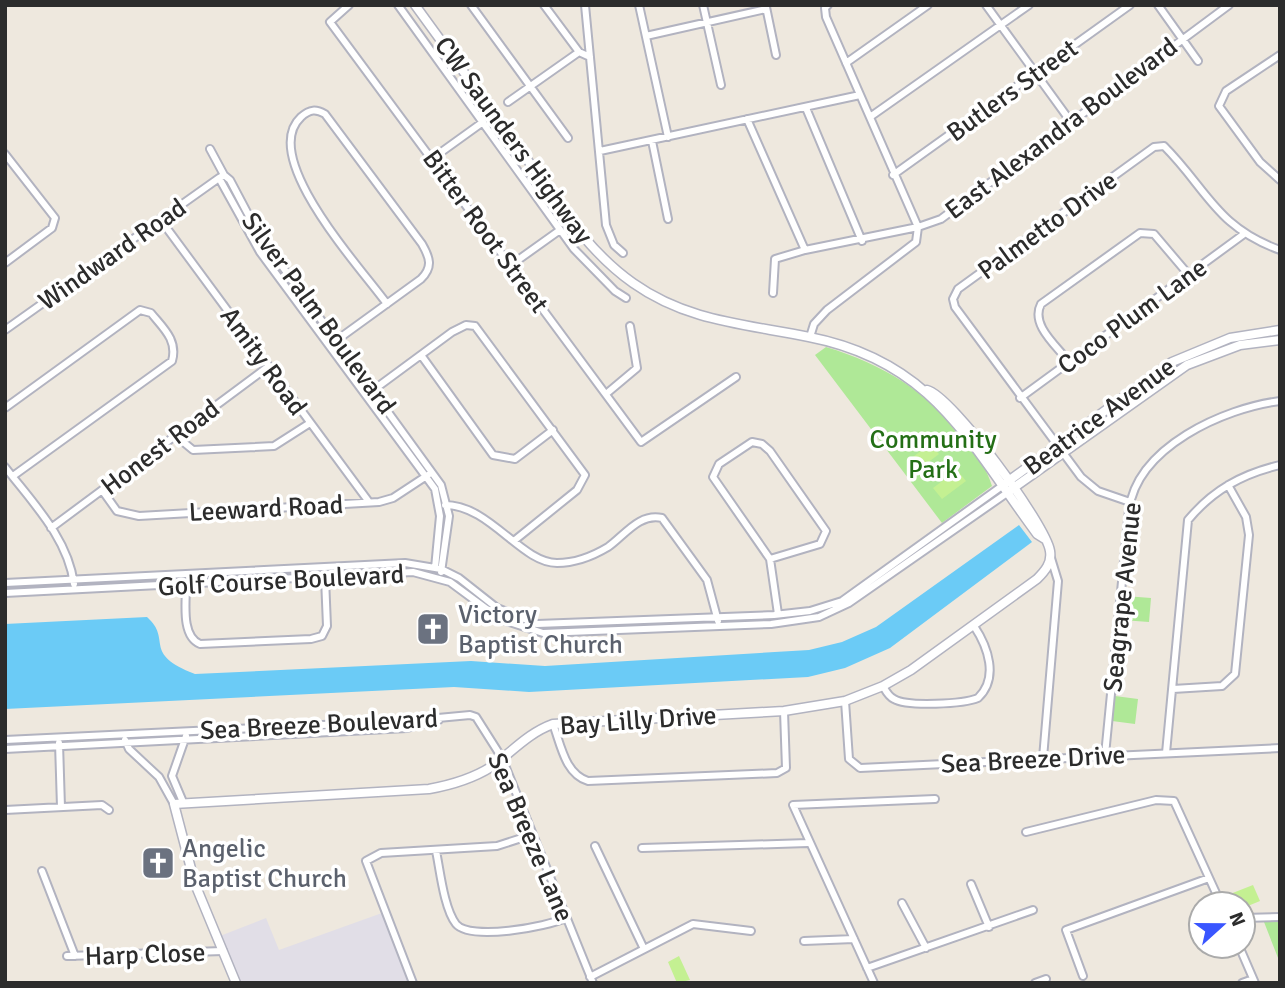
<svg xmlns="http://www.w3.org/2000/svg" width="1285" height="988" font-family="Signika,sans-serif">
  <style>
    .industrial { fill: #e1dee7 }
    .green { fill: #afe897 }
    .pitch { fill: #c4f092 }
    .water { fill: #6bcbf6 }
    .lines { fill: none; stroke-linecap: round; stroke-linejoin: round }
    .minor-casing { stroke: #b2b3c0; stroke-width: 10 }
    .secondary-casing { stroke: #b2b3c0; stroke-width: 11 }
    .minor { stroke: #fff; stroke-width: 6 }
    .secondary { stroke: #fff; stroke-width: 8 }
    .labels { text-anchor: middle; stroke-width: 7; stroke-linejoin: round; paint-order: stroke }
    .street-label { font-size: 26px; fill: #2c2c2c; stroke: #fff }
    .park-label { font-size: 26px; fill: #246f16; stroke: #fff }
    .worship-label { font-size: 26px; fill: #5b616d; stroke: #fff; text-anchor: start }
  </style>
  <rect width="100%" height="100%" fill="#eee8de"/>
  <path class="industrial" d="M382,913L409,983H240L220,936L266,918L279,950Z"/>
  <path class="green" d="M826,347C883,364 928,392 965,439C976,454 987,469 992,486L942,523L815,355Z
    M1125,596L1151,598L1149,622L1122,620Z
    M1115,696L1138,699L1135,724L1112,721Z
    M1280,921V963L1264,922Z"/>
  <path class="pitch" d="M930,444L939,454L918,470L909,460Z
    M957,470L966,481L942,499L933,488Z
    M1253,885L1260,901L1243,908V904H1228L1225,896Z
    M679,956L690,980L677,983L668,962Z"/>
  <path class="water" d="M1019,525L1032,542L890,648L845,668L808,677L529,692L454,687L5,709V624L147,617C173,640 141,653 195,674L471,661L545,666L809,650L842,642L876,627Z"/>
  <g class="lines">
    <defs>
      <path id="minor" d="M349,5L330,22L641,442L736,377
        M398,5L574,249L615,291L626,298
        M471,5L568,138
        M544,5L579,52L590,57
        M585,5L606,225L614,245L623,253
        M639,5L668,137
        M703,5L721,85
        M986,5L1071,122
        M1158,5L1198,61
        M766,7L776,55
        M646,36L766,9
        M1280,55L1226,91L1219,106L1260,162L1280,180
        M846,63L928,5
        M508,102L579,52
        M806,108L862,241
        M870,117L1029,5
        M747,119L805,250L918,227L826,17L825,8L828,5
        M652,141L668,219
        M210,149L224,175
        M600,151L860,95
        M5,154L55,218L52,228L5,263
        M433,158L483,122
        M893,175L1130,5
        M219,178L224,175L230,180L258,233L441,485L449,516L441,572
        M219,178L260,252L435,489L440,516L435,568
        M160,219L369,502
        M511,265L560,230
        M773,293L775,259L805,250
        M5,330L219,178
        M810,337L814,324L827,310L916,242L918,227L941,219L1229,5
        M330,345L421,279C433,267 430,258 422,244L325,114C316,109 310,109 301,117C258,157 361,268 387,304
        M421,355L493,455L515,459L553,430
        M1069,362C1057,346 1030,325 1041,304L1140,233L1154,234L1188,274
        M372,391L452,332L466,325L475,326L585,475L577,490L515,540
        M606,394L637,368L630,326
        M1020,398L1244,234
        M5,408L140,310L151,313C163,328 178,340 172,361L13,476
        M176,436L193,450L274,446L310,423
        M5,467C32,502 68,538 74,584
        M102,490L117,511L139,516L379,502L393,498L428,475
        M1130,502L1098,491L1081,477L955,307L953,299L958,289L1154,147L1164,146C1207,189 1216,227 1280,250
        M445,505C490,505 521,563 557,563C575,563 593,556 608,547C625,535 639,513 662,518L707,580L718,621
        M51,528L269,366
        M770,559L820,544L826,531L770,451L762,444L752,442L719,464L713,477L770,559L778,614
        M5,583L405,563L441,569L459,578L497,608L537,624L774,615L810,611L842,601L1002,486
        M186,585C186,603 181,636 200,644L311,639L322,636L327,626L325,578
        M5,593L413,572L450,582L500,619L543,633L771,624L819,617L849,603L1007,493
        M883,686C886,691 888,696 894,699C907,707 964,704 978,698C999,678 988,647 974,626
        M1173,689L1222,686L1235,674L1249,535L1246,517L1228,485
        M845,701L849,759L860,768L1280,748
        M553,724C561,745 565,774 588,781L777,773L786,768L784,711
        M5,740L406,721L470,715L476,717L502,758L593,983
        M125,740L129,749L159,777L174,804
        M59,743L61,807
        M5,749L407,728L439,720
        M1166,753L1188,520C1213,490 1242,474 1280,465
        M1105,755L1129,510C1137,447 1224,408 1280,401
        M1043,758L1058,581L1051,558
        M183,802L172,776L186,736
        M5,810L102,805L109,810
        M1026,832L1156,800L1174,801L1221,904
        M595,846L644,949
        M642,848L808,843
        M436,851C440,870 444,909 456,924C470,941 547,927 565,918
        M42,871L75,956
        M971,884L989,927
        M902,903L926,948
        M1243,918L1280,917
        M804,941L854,939
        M1239,946L1255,983
        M67,956L223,951
        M867,968L1033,910
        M1083,976L1066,930L1209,878
        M590,977L693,924L751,931
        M413,983L366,861L381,853L497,846L531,835
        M874,983L793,805L935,799
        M1035,983L1046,979
        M1242,983L1253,979"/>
      <path id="secondary" d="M415,5C451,55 488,105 524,155C557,201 586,250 633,283C688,322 746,324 809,337C933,361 968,441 1037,534L1045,539
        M1007,482L1172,362L1230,338L1280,330
        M1012,489L1187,365L1240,345L1280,340
        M236,983L195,884L174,804L429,789C451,785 472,779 491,767C512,752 528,733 553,724L784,711L845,701L883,686L911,670L1037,579C1045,571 1052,563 1050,551C1046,525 952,396 927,390"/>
    </defs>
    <use href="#minor" class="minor-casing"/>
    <use href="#secondary" class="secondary-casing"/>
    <use href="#minor" class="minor"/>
    <use href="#secondary" class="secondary"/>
  </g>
  <defs>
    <symbol id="church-square" viewBox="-11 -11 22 22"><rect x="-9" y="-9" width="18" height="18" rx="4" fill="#6b7280" stroke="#fff"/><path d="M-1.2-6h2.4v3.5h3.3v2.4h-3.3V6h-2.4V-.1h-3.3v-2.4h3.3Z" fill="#fff"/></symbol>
  </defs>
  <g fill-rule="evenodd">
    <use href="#church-square" x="414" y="610" width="38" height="38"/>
    <use href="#church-square" x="139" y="844" width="38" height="38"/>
  </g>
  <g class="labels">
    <g class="street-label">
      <text transform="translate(1012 90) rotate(-36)" y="9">Butlers Street</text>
      <text transform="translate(1061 128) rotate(-37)" y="9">East Alexandra Boulevard</text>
      <text transform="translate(514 140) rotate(54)" y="9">CW Saunders Highway</text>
      <text transform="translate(1047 225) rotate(-36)" y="9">Palmetto Drive</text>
      <text transform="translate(486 231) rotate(54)" y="9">Bitter Root Street</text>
      <text transform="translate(112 254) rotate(-35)" y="9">Windward Road</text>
      <text transform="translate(319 313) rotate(54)" y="9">Silver Palm Boulevard</text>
      <text transform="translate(1132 316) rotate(-36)" y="9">Coco Plum Lane</text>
      <text transform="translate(264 361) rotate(54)" y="9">Amity Road</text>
      <text transform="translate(1099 416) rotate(-36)" y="9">Beatrice Avenue</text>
      <text transform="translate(160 447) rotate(-37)" y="9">Honest Road</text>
      <text transform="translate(266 508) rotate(-3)" y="9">Leeward Road</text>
      <text transform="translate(281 580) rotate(-3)" y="9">Golf Course Boulevard</text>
      <text transform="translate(1122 597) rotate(-84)" y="9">Seagrape Avenue</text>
      <text transform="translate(638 720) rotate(-4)" y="9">Bay Lilly Drive</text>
      <text transform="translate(319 724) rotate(-3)" y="9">Sea Breeze Boulevard</text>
      <text transform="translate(1033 759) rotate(-3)" y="9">Sea Breeze Drive</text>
      <text transform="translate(531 837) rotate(67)" y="9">Sea Breeze Lane</text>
      <text transform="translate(145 954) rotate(-2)" y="9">Harp Close</text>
    </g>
    <g class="park-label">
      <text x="933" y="448">Community<tspan x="933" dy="30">Park</tspan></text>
    </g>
    <g class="worship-label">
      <text x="458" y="623">Victory<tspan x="458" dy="30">Baptist Church</tspan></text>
      <text x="182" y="857">Angelic<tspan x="182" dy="30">Baptist Church</tspan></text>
    </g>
  </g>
  <rect width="1285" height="988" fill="none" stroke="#2c2c2c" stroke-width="14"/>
  <g transform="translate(1222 925) rotate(69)"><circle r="33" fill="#ffffff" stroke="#ababab" stroke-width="2"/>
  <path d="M0-5L12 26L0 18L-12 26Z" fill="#3a56ff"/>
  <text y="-10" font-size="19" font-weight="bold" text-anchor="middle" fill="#2c2c2c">N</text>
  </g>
</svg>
